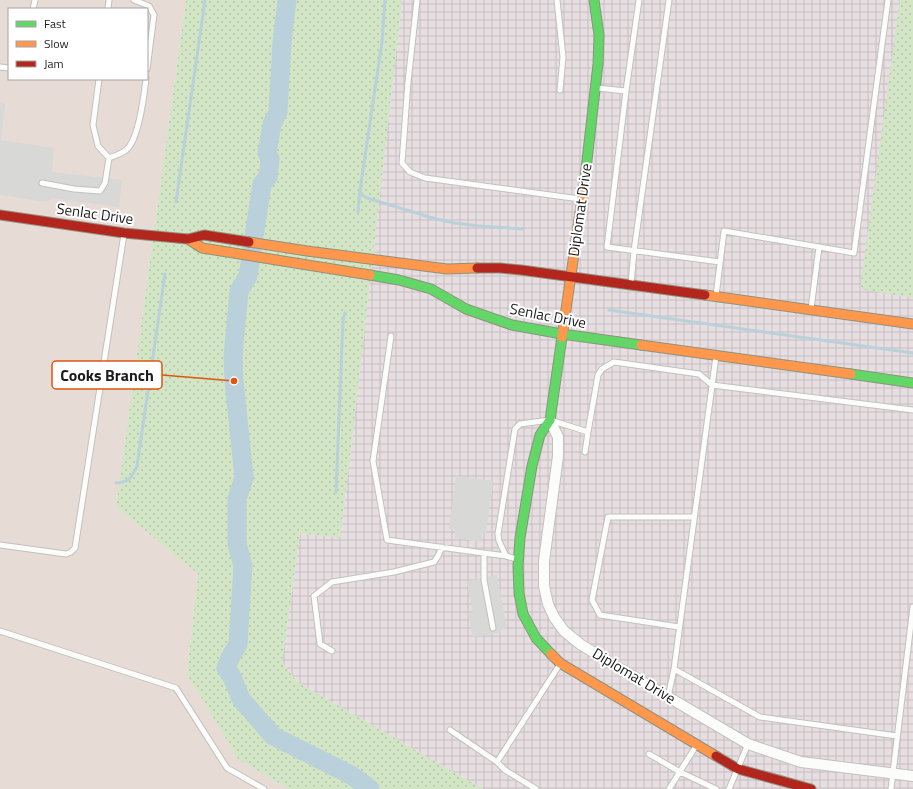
<svg xmlns="http://www.w3.org/2000/svg" width="913" height="789" font-family="'Titillium Web',sans-serif">
  <style>
    .commercial { fill: #e7dbd6; fill-rule: evenodd }
    .industrial { fill: url(#industrial-grid) }
    .religious { fill: #d8d8d6 }
    .grass { fill: url(#grass-dots) }
    .lines { fill: none; stroke-linecap: round; stroke-linejoin: round }
    .stream { stroke: #bad0db; stroke-width: 3 }
    .river { stroke: #bad0db; stroke-width: 19 }
    .lane-casing { stroke: #c1c1bf; stroke-width: 7 }
    .street-casing { stroke: #c1c1bf; stroke-width: 12 }
    .fast-casing { stroke: #8e927e; stroke-width: 11 }
    .slow-casing { stroke: #8e927e; stroke-width: 11 }
    .jam-casing { stroke: #8e927e; stroke-width: 11 }
    .lane { stroke: #fcfcfb; stroke-width: 5 }
    .street { stroke: #fcfcfb; stroke-width: 10 }
    .fast { stroke: #63d668; stroke-width: 9 }
    .slow { stroke: #ff974d; stroke-width: 9 }
    .jam { stroke: #b3261e; stroke-width: 9 }
    .labels { text-anchor: middle; stroke-width: 4; stroke-linejoin: round; paint-order: stroke }
    .street-label { font-size: 15px; fill: #1c1c1c; stroke: #fff }
    .leader { fill: none; stroke: #de560d; stroke-width: 1.5 }
    .callout-dot { fill: #de560d; stroke: #fff; stroke-width: 1.5 }
    .callout { fill: #fff; stroke: #de560d; stroke-width: 1.5 }
    .callout-label { font-size: 16px; text-anchor: middle; font-weight: bold; fill: #1c1c1c }
  </style>
  <defs>
    <pattern id="industrial-grid" width="8" height="8" patternUnits="userSpaceOnUse"><rect width="8" height="8" fill="#e7dee2"/><path d="M0 4h8M4 0v8" fill="none" stroke="#c6bec1"/></pattern>
    <pattern id="grass-dots" width="8" height="8" patternUnits="userSpaceOnUse"><rect width="8" height="8" fill="#d2e6c5"/><path d="M2 2h.1M6 6h.1" fill="none" stroke="#b4c5a9" stroke-width="1.8" stroke-linecap="round"/></pattern>
  </defs>
  <rect width="100%" height="100%" fill="#eae9e4"/>
  <path class="commercial" d="M0,0H186L116,507L198,574L187,674L238,759L289,789H0ZM9,9H147V79H9Z"/>
  <path class="industrial" d="M402,0H913V789H483L297,682L282,662L300,533L340,538L351,448Z"/>
  <path class="religious" d="M0,103L5,104L1,140L54,148L52,172L122,180L119,207L52,198L46,202L0,195Z
    M456,476L493,481L486,533H482L481,542L455,538V530L449,529Z
    M497,575L507,629L498,630V633L473,637L468,614L473,613L467,581Z"/>
  <path class="grass" d="M186,0H402L351,448L340,538L300,533L282,662L297,682L483,789H289L238,759L187,674L198,574L116,507Z
    M900,0H913V298L860,289Z"/>
  <g class="lines">
    <path class="stream" d="M360,191L362,195L367,198L436,219L455,223L479,226L523,229
      M176,202L205,0
      M358,212L360,190L382,42L385,0
      M609,310L913,353
      M116,483C130,482 131,478 137,466L165,274
      M336,492L343,321L345,313"/>
    <path class="river" d="M287,0L282,43L278,112L272,124L267,153L270,159L268,177L262,184L248,276L239,291L233,356L234,381L244,477L237,499V544L243,566L238,644L230,658L226,668L232,677L241,699L273,736L351,775L370,789"/>
    <defs>
      <path id="lane" d="M134,0L149,6L154,15L147,69
        M417,0L408,82L402,163L410,172L425,178L580,199
        M557,0L563,57L560,90
        M33,9L35,0
        M108,9L109,0
        M0,67L9,68
        M99,79L93,125L98,146L109,158
        M597,88L626,91L607,247L720,262
        M626,91L639,0
        M109,158C114,156 121,154 126,150C139,140 144,95 146,79
        M42,183L74,189L100,191L105,183L109,158
        M631,284L634,251L669,0
        M716,296L724,231L819,247
        M811,309L819,247L854,253L888,0
        M391,336L373,461L387,540L506,556
        M716,356L674,669L760,717L897,736
        M585,452L588,432
        M0,545L66,554L71,552L75,548L124,234
        M484,553V580L493,628
        M517,559L506,556L499,541L498,534L515,429L520,424L550,420L588,432L598,375L602,369L614,362L699,374L712,385L913,410
        M679,627L600,615L592,600L608,517H694
        M0,631L176,688L227,768L264,789
        M332,651L320,644L314,596L332,582L394,572L434,562L438,556L442,547
        M668,697L674,669
        M450,730L497,762L505,770L536,789
        M649,754L680,772L716,789
        M497,762L560,664
        M669,789L696,746
        M729,789L748,744
        M891,789L913,607"/>
      <path id="street" d="M550,420L558,437V456L544,561V586L548,604L554,617L564,631L580,644L614,665L748,744L801,762L913,776"/>
      <path id="fast" d="M585,178L598,64L599,35L594,0
        M370,275L399,280L431,289L466,309L512,325L562,334L641,345
        M851,374L913,383
        M551,654L536,638L523,614L519,593L518,566L520,538L532,466L540,435L550,420L562,337"/>
      <path id="slow" d="M188,239L202,248L370,275
        M249,242L307,251L447,269L477,268
        M705,295L913,324
        M562,337L585,178
        M641,345L851,374
        M551,654L560,663L716,756"/>
      <path id="jam" d="M0,215L124,233L188,239L204,235L249,242
        M477,268H500L521,270L705,295
        M716,756L738,769L811,789"/>
    </defs>
    <use href="#lane" class="lane-casing"/>
    <use href="#street" class="street-casing"/>
    <use href="#fast" class="fast-casing"/>
    <use href="#slow" class="slow-casing"/>
    <use href="#jam" class="jam-casing"/>
    <use href="#lane" class="lane"/>
    <use href="#street" class="street"/>
    <use href="#fast" class="fast"/>
    <use href="#slow" class="slow"/>
    <use href="#jam" class="jam"/>
  </g>
  <g class="labels">
    <g class="street-label">
      <text transform="translate(580 210) rotate(-82)" y="5">Diplomat Drive</text>
      <text transform="translate(95 214) rotate(8)" y="5">Senlac Drive</text>
      <text transform="translate(548 316) rotate(11)" y="5">Senlac Drive</text>
      <text transform="translate(634 676) rotate(31)" y="5">Diplomat Drive</text>
    </g>
  </g>
  <path class="leader" d="M234 381L162 375"/>
  <circle class="callout-dot" cx="234" cy="381" r="4"/>
  <rect class="callout" x="52" y="361" width="110" height="28" rx="4"/>
  <g class="callout-label">
    <text x="107" y="381">Cooks Branch</text>
  </g>
  <rect x="8" y="8" width="140" height="72" fill="#ffffff" stroke="#a4a4a4"/>
  <rect x="16" y="21" width="20" height="6" fill="#63d668" stroke="#a4a4a4"/>
  <text x="44" y="28" font-size="12" fill="#1c1c1c">Fast</text>
  <rect x="16" y="41" width="20" height="6" fill="#ff974d" stroke="#a4a4a4"/>
  <text x="44" y="48" font-size="12" fill="#1c1c1c">Slow</text>
  <rect x="16" y="61" width="20" height="6" fill="#b3261e" stroke="#a4a4a4"/>
  <text x="44" y="68" font-size="12" fill="#1c1c1c">Jam</text>
</svg>
